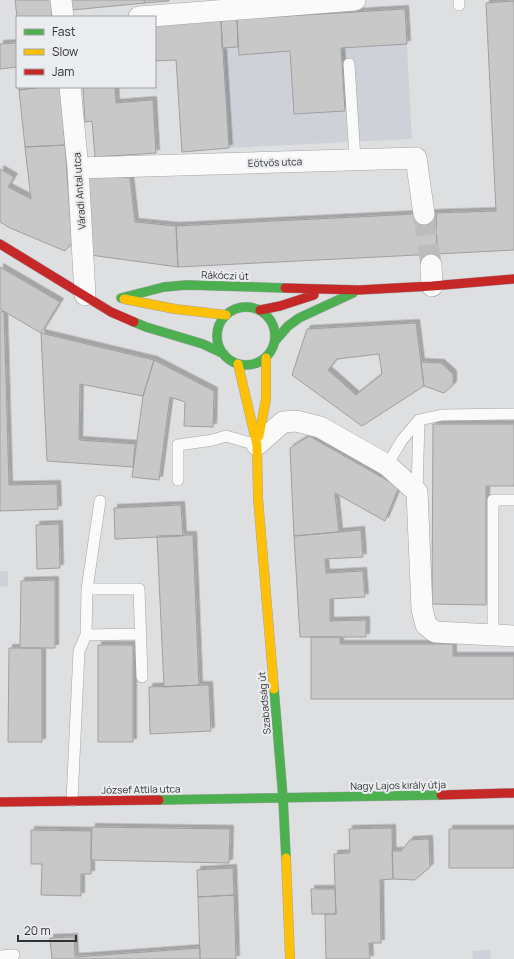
<svg xmlns="http://www.w3.org/2000/svg" width="514" height="959" font-family="Manrope,sans-serif">
  <style>
    .built { fill: #ced2d8 }
    .building { fill: #c9c8c9; stroke: #9f9fa0; fill-rule: evenodd; filter: url(#shadow) }
    .lines { fill: none; stroke-linecap: round; stroke-linejoin: round }
    .street-tunnel { stroke: #bbbcbe; stroke-width: 21; stroke-dasharray: 21 10; stroke-linecap: butt }
    .lane-casing { stroke: #a3a4a6; stroke-width: 12 }
    .street-casing { stroke: #a3a4a6; stroke-width: 22 }
    .fast-casing { stroke: #a3a4a6; stroke-width: 10 }
    .slow-casing { stroke: #a3a4a6; stroke-width: 10 }
    .jam-casing { stroke: #a3a4a6; stroke-width: 10 }
    .lane { stroke: #fafafa; stroke-width: 11 }
    .street { stroke: #fafafa; stroke-width: 21 }
    .fast { stroke: #4caf50; stroke-width: 9 }
    .slow { stroke: #ffc107; stroke-width: 9 }
    .jam { stroke: #c62828; stroke-width: 9 }
    .labels { text-anchor: middle; stroke-width: 4; stroke-linejoin: round; paint-order: stroke }
    .street-label { font-size: 10px; fill: #303132; stroke: #eaecef }
  </style>
  <defs>
    <filter id="shadow"><feDropShadow dx="3.5" dy="-3.5" stdDeviation="0" flood-color="#0004"/></filter>
  </defs>
  <rect width="100%" height="100%" fill="#dedfe1"/>
  <path class="built" d="M405,9L412,139L229,148L221,20Z
    M0,571H8V586L0,587Z
    M490,950L491,959H473L472,951Z"/>
  <path class="building" d="M15,0H51L52,17H17Z
    M71,0H144L145,3L72,10Z
    M144,0H169V1L145,3Z
    M514,1V250L437,254L436,213L496,211L486,3Z
    M405,9L407,44L341,48L345,111L294,114L290,51L239,55L237,19Z
    M237,19L238,47L222,48L221,20Z
    M221,20L229,148L182,152L176,60L155,61V25Z
    M17,43V69V67L0,69V44Z
    M19,87H42L19,90Z
    M42,87H60L65,145L25,147L19,90Z
    M83,87H115L116,103L153,100L156,153L95,157L92,121L85,122Z
    M65,145L72,243L65,251L10,228L0,222V169L14,177L8,187L31,199L25,147Z
    M85,174L130,178L135,222L176,226L178,267L90,255Z
    M436,213L437,254L178,267L176,226Z
    M0,267L60,302L41,333L0,309Z
    M4,311L9,485L57,484L58,509L0,511V312Z
    M416,323L424,386L362,426L292,375L307,329ZM379,354L382,374L356,395L328,370L337,359Z
    M41,333L154,360L143,396L80,384L79,440L135,444L133,467L47,461Z
    M154,360L214,391L213,427L184,426L185,402L170,397L159,480L132,477L143,396Z
    M421,362L441,363L453,374V385L444,393L424,386Z
    M433,424H514V486H486V605L432,604Z
    M309,436L399,487L385,521L335,493L339,532L294,536L290,448Z
    M181,505L183,536L115,539L114,508Z
    M59,524L60,568L37,569L36,525Z
    M361,530L363,557L325,559L326,573L363,571L365,597L330,599V621L366,620V637H300L294,536Z
    M193,535L199,685L164,687L157,536Z
    M55,580V648H20L21,581Z
    M311,637H340V644H453V656H514V699H311Z
    M98,645H133V742H98Z
    M9,648H42V742H8Z
    M209,685L211,731L150,734L149,687Z
    M92,827L230,829L229,863L91,860Z
    M392,828L393,879L380,880L381,943H369L370,959H326L325,914H336L334,854L350,853L349,829Z
    M449,829H514V868H449Z
    M31,830L91,831V874H81V896L41,895L42,864H31Z
    M429,839L430,867L415,880L393,879L392,851H401L410,840Z
    M233,868L234,895L198,897L197,870Z
    M311,889H335L336,914H312Z
    M234,895L236,959H200L198,897Z
    M74,937L75,957L200,948V959H52L50,938Z"/>
  <g class="lines">
    <path class="street-tunnel" d="M424,214L431,265"/>
    <defs>
      <path id="lane" d="M459,0V5
        M349,64L355,159
        M387,465L402,440L419,420
        M178,480V445L213,440L226,436L257,445
        M417,492L419,420L442,415L514,414
        M87,589H139L142,677
        M86,635L140,634
        M493,636V500H514
        M72,801L79,651L86,635L87,589L100,501
        M0,956L14,955"/>
      <path id="street" d="M61,0L63,17
        M139,17L355,0
        M70,87L78,168L85,295
        M78,168L416,158L424,214
        M431,265L432,286
        M257,445L283,422L296,421L320,427L387,465L417,492L422,609L426,625L435,632L514,636"/>
      <path id="fast" d="M121,298L164,287L186,285L285,288
        M217 336a29 29 0 1 1 58 0a29 29 0 1 1-58 0Z
        M134,322L146,327L203,344L224,354
        M275,341L288,326L299,318L353,293
        M274,689L283,798L286,858
        M159,800L441,795"/>
      <path id="slow" d="M124,299L175,309L226,315
        M238,364L257,445L258,498L274,689
        M259,436L266,399V358
        M286,858L290,959"/>
      <path id="jam" d="M0,244L111,312L134,322
        M285,288L359,290L432,286L514,279
        M260,310L280,306L314,295
        M441,795L514,793
        M0,802L159,800"/>
    </defs>
    <use href="#lane" class="lane-casing"/>
    <use href="#street" class="street-casing"/>
    <use href="#fast" class="fast-casing"/>
    <use href="#slow" class="slow-casing"/>
    <use href="#jam" class="jam-casing"/>
    <use href="#lane" class="lane"/>
    <use href="#street" class="street"/>
    <use href="#fast" class="fast"/>
    <use href="#slow" class="slow"/>
    <use href="#jam" class="jam"/>
  </g>
  <g class="labels">
    <g class="street-label">
      <text transform="translate(275 162) rotate(-2)" y="4">Eötvös utca</text>
      <text transform="translate(79 191) rotate(-94)" y="4">Váradi Antal utca</text>
      <text transform="translate(225 275) rotate(2)" y="4">Rákóczi út</text>
      <text transform="translate(264 703) rotate(-95)" y="4">Szabadság út</text>
      <text transform="translate(398 785) rotate(-1)" y="4">Nagy Lajos király útja</text>
      <text transform="translate(141 789) rotate(-1)" y="4">József Attila utca</text>
    </g>
  </g>
  <rect x="16" y="16" width="140" height="72" fill="#eaecef" stroke="#a0a1a3"/>
  <rect x="24" y="29" width="20" height="6" fill="#4caf50" stroke="#a0a1a3"/>
  <text x="52" y="36" font-size="12" fill="#303132">Fast</text>
  <rect x="24" y="49" width="20" height="6" fill="#ffc107" stroke="#a0a1a3"/>
  <text x="52" y="56" font-size="12" fill="#303132">Slow</text>
  <rect x="24" y="69" width="20" height="6" fill="#c62828" stroke="#a0a1a3"/>
  <text x="52" y="76" font-size="12" fill="#303132">Jam</text>
  <path d="M18 935v6h58v-6" fill="none" stroke="#303132" stroke-width="2"/>
  <text x="24" y="935" font-size="12" fill="#303132" stroke="#eaecef" stroke-width="3" paint-order="stroke">20 m</text>
</svg>
